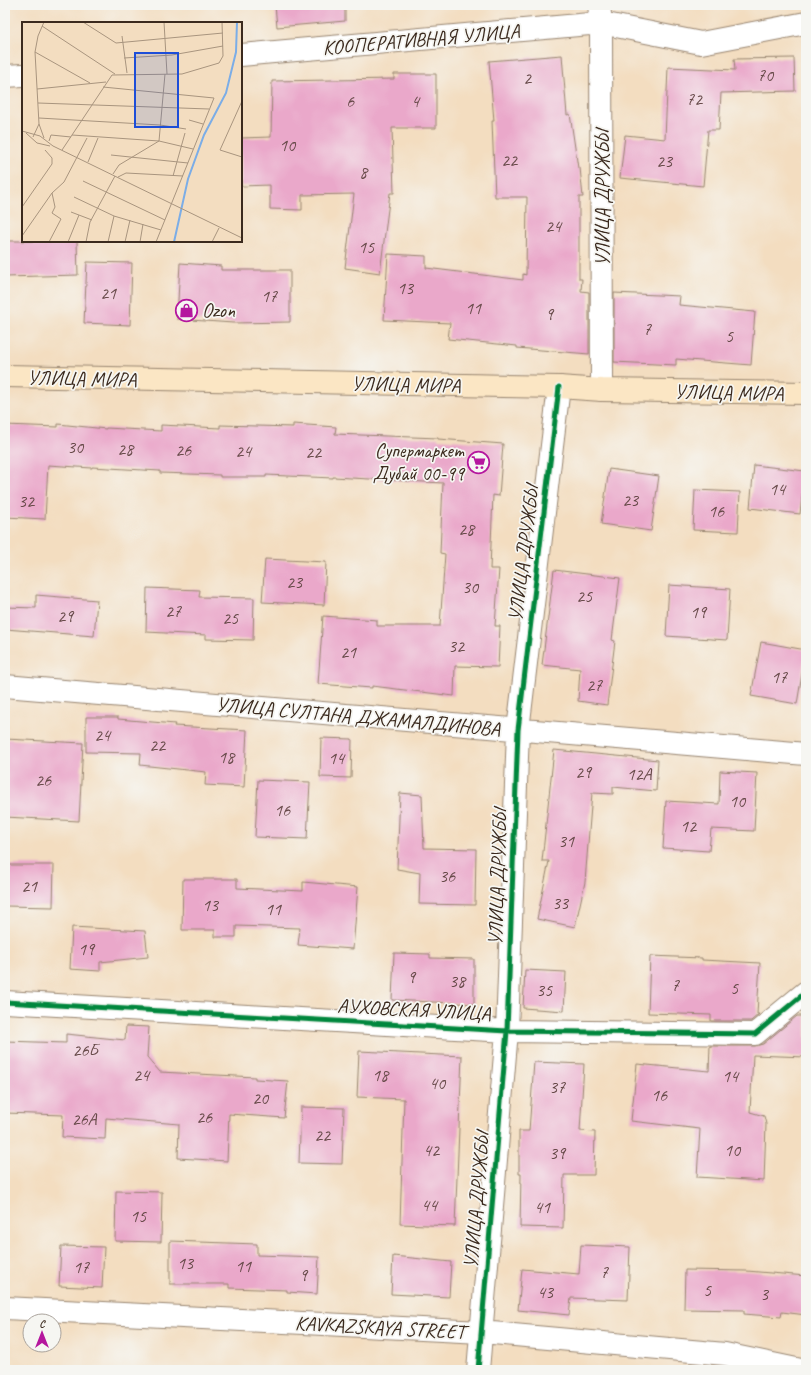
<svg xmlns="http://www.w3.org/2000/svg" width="811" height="1375" font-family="Caveat,sans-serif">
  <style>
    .building { fill: #eaa8ca }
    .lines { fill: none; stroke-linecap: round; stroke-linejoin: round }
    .street-casing { stroke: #97846f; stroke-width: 24 }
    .secondary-casing { stroke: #97846f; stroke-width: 24 }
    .street { stroke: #fff; stroke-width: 22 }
    .secondary { stroke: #fbe6c4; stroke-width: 22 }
    .cycleway-casing { stroke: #f6f6f2; stroke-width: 8 }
    .cycleway { stroke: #00873e; stroke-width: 5 }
    .labels { text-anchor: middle; stroke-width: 3.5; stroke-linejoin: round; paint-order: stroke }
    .number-label { font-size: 18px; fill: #674a49 }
    .street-label { font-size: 20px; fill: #3b2a1e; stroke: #f6f6f2 }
    .poi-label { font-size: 20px; fill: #3b2a1e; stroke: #f6f6f2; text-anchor: start }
    .inset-river { fill: none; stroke: #7bade7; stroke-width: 2 }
    .inset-road { fill: none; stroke: #a9957f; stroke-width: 1 }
    .view { fill: #1d4ed8; fill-opacity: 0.15; stroke: #1d4ed8; stroke-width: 2 }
    .inset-edge { fill: none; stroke: #3b2a1e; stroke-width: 2 }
  </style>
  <rect width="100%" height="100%" fill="#f6f6f2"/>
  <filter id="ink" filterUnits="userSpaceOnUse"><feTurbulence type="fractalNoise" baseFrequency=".025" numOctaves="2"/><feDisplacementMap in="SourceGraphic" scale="8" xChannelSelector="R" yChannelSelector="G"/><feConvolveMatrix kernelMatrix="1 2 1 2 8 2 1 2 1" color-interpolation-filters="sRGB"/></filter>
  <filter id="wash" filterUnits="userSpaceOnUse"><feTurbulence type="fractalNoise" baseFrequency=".012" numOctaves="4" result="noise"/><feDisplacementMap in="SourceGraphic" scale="16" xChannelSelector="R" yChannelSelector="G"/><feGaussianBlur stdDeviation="0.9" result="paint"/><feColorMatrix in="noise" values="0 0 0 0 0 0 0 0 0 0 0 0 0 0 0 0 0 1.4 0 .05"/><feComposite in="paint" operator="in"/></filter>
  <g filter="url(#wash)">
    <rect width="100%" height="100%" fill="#f3ddc0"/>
    <g id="blocks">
      <path class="building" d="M275,5H345V21L277,27Z
        M562,55L567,115L570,114L578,168H580L583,197H579V279H582L581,291L589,292V354L517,348V346L448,339L450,323L384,320L388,254L426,256V268L523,280V274L526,275L527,197H495L492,121H494L489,61Z
        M794,58L795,91L721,93L719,130H708L703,186L620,178L625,135L665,139L668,67L735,70L734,59Z
        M394,74H436V128H392L394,193H390L380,273L345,268L354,194L302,195V210L270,209V185L241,186V138L271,137L272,81L394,79Z
        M5,241H77L78,275L5,277Z
        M87,262L132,263L130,325L84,323Z
        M180,263L221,266V270H290V322L233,323L177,319Z
        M614,293L680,296L679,305L755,312L751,365L676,359V365L614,362Z
        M58,424L106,429V428L161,431V425L220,428V425L293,427V424L336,427L335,434L438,438V439L503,444L499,496L493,495L490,569H499L495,626H500L498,667L455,666L454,696L372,686V688L318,684L323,616L377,620V626H440L445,554L440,553L443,483L333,477V478L266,475V477H220V475L160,473V471L92,467V468L48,465L45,519L5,517V425L58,427Z
        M754,465L805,471L800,514L750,508Z
        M609,469L659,476L651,531L601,524Z
        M695,490L740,492L738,532L693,530Z
        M265,559L326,562L324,605L262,602Z
        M554,570L620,578L612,640L615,641L607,705L578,701L580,669L542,665Z
        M669,585L730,589L727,640L666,636Z
        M147,588L200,590L199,597L254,598L253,640L206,639V635L146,632Z
        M36,595L97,600L94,636L5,629V607L36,608Z
        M761,642L806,650L797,704L751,696Z
        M86,717H118V719L175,724L174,726L247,730L244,787L205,785L206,772L140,765L141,753L86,752Z
        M321,738L352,739L351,778L320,777Z
        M5,739L83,743L79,821L5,817Z
        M554,750L658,760L656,791L613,787V794L592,793L585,882L575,927L537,919L549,861H542Z
        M720,771L757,773L754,831L711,829L709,851L663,848L666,801L719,804Z
        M258,780L310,782L307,839L255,837Z
        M400,793L422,795L424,848L476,849L475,905L419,904L420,873L397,869Z
        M5,865H54L53,907L5,906Z
        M183,879H237V888L303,891V882L358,887L353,949L298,945L300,928L236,926V937H215V930H182Z
        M72,927L145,931L148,957L100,962V971L70,969Z
        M394,953L430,954V958L474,959V1004L392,1000Z
        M650,956L702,958V960L760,963L757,1014H759L751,1021H711V1015L648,1013Z
        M525,970L566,972L564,1011L523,1008Z
        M797,1016H806V1057L753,1055L750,1112L764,1116L766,1124L764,1181L697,1177L700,1129L631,1121L637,1064L709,1071L710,1046H755L763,1044Z
        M126,1026L149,1027L147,1057L160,1072L255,1077V1079L288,1081L284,1118L229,1114L227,1161L178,1158L179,1124L106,1118L105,1139L62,1137L63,1115L5,1113V1041L66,1043V1034L125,1040Z
        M359,1051L462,1056L455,1226L400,1224L404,1099L357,1097Z
        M534,1062L584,1064L580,1131L595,1132L594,1175H564L563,1228L520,1227L521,1174H519V1131H529Z
        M301,1107L344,1108L342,1164L299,1163Z
        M116,1191L162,1192L161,1242L115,1241Z
        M170,1241L257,1244V1255L319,1257L317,1294L287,1292V1290L229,1288V1284H170Z
        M581,1245L630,1247L628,1300L571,1298L569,1315L518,1310L522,1269L579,1274Z
        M61,1246L104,1247L102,1288L59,1286Z
        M393,1256L451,1262L449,1297L391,1294Z
        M685,1270L747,1271L806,1276V1315L782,1312L781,1317L744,1314V1310L684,1309Z"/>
    </g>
  </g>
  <g filter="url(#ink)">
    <use href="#blocks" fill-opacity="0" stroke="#97846f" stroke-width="1"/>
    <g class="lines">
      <defs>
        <path id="street" d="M599,5L601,23L602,390
          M241,55L601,23L701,43L806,23
          M5,76L23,75
          M5,686L806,754
          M5,1002L507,1031L755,1034L806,992
          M5,1308L481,1332L725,1354L801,1370
          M478,1370L507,1031L518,730L559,387"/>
        <path id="secondary" d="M5,376L559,387L602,390L806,393"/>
      </defs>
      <use href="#street" class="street-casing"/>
      <use href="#secondary" class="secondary-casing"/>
      <use href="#street" class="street"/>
      <use href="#secondary" class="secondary"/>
      <defs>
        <path id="cycleway" d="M5,1002L507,1031L755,1034L806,992
          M478,1370L507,1031L518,730L559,387"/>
      </defs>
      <use href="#cycleway" class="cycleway-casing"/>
      <use href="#cycleway" class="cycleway"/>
    </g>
  </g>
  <defs>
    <symbol id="shop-ring" viewBox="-11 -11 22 22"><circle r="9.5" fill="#f6f6f2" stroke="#b5179e" stroke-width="1.5"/><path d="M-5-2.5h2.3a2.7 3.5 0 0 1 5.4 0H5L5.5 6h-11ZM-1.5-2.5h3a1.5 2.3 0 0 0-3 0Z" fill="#b5179e"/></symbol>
    <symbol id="supermarket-ring" viewBox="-11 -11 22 22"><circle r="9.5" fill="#f6f6f2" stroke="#b5179e" stroke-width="1.5"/><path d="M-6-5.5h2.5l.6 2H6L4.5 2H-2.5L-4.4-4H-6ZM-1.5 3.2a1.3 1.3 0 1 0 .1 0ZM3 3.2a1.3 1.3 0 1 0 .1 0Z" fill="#b5179e"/></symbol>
  </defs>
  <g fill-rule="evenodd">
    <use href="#shop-ring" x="174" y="298" width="25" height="25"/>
    <use href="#supermarket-ring" x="466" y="450" width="25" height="25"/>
  </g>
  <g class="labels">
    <g class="number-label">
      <text x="765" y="81">70</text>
      <text x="527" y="84">2</text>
      <text x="694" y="105">72</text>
      <text x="350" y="107">6</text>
      <text x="415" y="107">4</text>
      <text x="287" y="151">10</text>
      <text x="509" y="166">22</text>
      <text x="664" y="167">23</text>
      <text x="363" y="178">8</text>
      <text x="553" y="232">24</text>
      <text x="366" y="253">15</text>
      <text x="405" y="294">13</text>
      <text x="108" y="299">21</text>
      <text x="269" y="302">17</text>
      <text x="473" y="314">11</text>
      <text x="549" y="320">9</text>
      <text x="647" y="335">7</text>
      <text x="729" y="342">5</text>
      <text x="75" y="453">30</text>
      <text x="125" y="455">28</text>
      <text x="183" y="456">26</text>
      <text x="243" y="457">24</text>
      <text x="313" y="458">22</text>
      <text x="777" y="495">14</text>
      <text x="630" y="506">23</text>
      <text x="26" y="507">32</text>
      <text x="716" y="517">16</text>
      <text x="466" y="535">28</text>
      <text x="294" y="588">23</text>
      <text x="470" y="593">30</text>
      <text x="584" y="602">25</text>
      <text x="173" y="617">27</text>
      <text x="698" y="618">19</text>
      <text x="65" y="622">29</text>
      <text x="230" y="624">25</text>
      <text x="456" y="652">32</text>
      <text x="348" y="658">21</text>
      <text x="779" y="683">17</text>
      <text x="594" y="691">27</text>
      <text x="102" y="741">24</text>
      <text x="157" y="751">22</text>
      <text x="226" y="763">18</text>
      <text x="336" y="764">14</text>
      <text x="583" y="778">29</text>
      <text x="639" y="780">12А</text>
      <text x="43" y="786">26</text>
      <text x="737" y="807">10</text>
      <text x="282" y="816">16</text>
      <text x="688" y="832">12</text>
      <text x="566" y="847">31</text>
      <text x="447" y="882">36</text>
      <text x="29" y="892">21</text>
      <text x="560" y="909">33</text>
      <text x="210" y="911">13</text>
      <text x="273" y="915">11</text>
      <text x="86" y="955">19</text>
      <text x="411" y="983">9</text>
      <text x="457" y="987">38</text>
      <text x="675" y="991">7</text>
      <text x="734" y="994">5</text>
      <text x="544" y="996">35</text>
      <text x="85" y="1056">26Б</text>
      <text x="141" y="1081">24</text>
      <text x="380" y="1081">18</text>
      <text x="730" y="1082">14</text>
      <text x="437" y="1089">40</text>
      <text x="557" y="1093">37</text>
      <text x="659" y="1101">16</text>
      <text x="260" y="1104">20</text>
      <text x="204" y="1123">26</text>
      <text x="84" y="1125">26А</text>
      <text x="322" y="1141">22</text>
      <text x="431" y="1156">42</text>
      <text x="732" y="1156">10</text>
      <text x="557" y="1159">39</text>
      <text x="429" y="1211">44</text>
      <text x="542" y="1213">41</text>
      <text x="138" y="1222">15</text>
      <text x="185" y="1269">13</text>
      <text x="243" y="1272">11</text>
      <text x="81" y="1273">17</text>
      <text x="604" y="1278">7</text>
      <text x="303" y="1281">9</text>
      <text x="707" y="1296">5</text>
      <text x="545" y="1298">43</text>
      <text x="764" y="1300">3</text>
    </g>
    <g class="street-label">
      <text transform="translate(421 39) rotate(-5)" y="7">КООПЕРАТИВНАЯ УЛИЦА</text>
      <text transform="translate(602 198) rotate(-90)" y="7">УЛИЦА ДРУЖБЫ</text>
      <text transform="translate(82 378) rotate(1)" y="7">УЛИЦА МИРА</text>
      <text transform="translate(406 384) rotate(1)" y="7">УЛИЦА МИРА</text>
      <text transform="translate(729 392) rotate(1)" y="7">УЛИЦА МИРА</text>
      <text transform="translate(523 553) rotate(-83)" y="7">УЛИЦА ДРУЖБЫ</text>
      <text transform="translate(358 716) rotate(5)" y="7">УЛИЦА СУЛТАНА ДЖАМАЛДИНОВА</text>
      <text transform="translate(497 877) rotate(-88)" y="7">УЛИЦА ДРУЖБЫ</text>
      <text transform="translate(414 1009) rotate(3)" y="7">АУХОВСКАЯ УЛИЦА</text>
      <text transform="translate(476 1200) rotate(-85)" y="7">УЛИЦА ДРУЖБЫ</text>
      <text transform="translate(380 1327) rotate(3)" y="7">KAVKAZSKAYA STREET</text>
    </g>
    <g class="poi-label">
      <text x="202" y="317">Ozon</text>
      <text x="464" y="457" text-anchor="end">Супермаркет<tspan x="464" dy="23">Дубай 00-99</tspan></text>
    </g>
  </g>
  <g transform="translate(22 22)">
    <rect width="220" height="220" fill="#f3ddc0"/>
    <path class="inset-river" d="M152,220L166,157L182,113L204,71L214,30L215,0"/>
    <path class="inset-road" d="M61,0L94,21L201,11M142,0L145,52M20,4L93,52M100,14L105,51M13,30L68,61M102,36L150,33L201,24M81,65L192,76L134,220M15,67L84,60M16,81L187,87M17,96L138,103L164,107M167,98L181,102M17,102L22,116M0,109L18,114L31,124L220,216M4,111L15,121L28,124M50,113L137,119L171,127M11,115L17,102L13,30L16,14L22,0M27,119L29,113L49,115M137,119L143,52M40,128L90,53L160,52L197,41L201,34L200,0M198,128L220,79M198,128L220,135M89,133L166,141M66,140L76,116M91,152L97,143L137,119M151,154L163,111M96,155L104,151L161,154M61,159L143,198M52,175L92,194L139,208M0,185L30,142V136L23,128M49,190L70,198M0,214L30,171L42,160L65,116M27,220L39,197L30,191L33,185L30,171M46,220L57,193M64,220L68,200L93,154M86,220L92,194M103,220L108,198M118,220L121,202M190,220L197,206"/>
    <path class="view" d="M113,31H156V105H113Z"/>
    <rect width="220" height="220" class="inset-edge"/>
  </g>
  <rect width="811" height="1375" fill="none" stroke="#f6f6f2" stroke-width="20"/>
  <g transform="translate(42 1333)"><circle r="19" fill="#f6f6f2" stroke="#aba49d"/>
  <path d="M0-3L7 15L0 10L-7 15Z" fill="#b5179e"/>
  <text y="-6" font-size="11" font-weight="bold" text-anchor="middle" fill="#3b2a1e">С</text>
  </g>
</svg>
